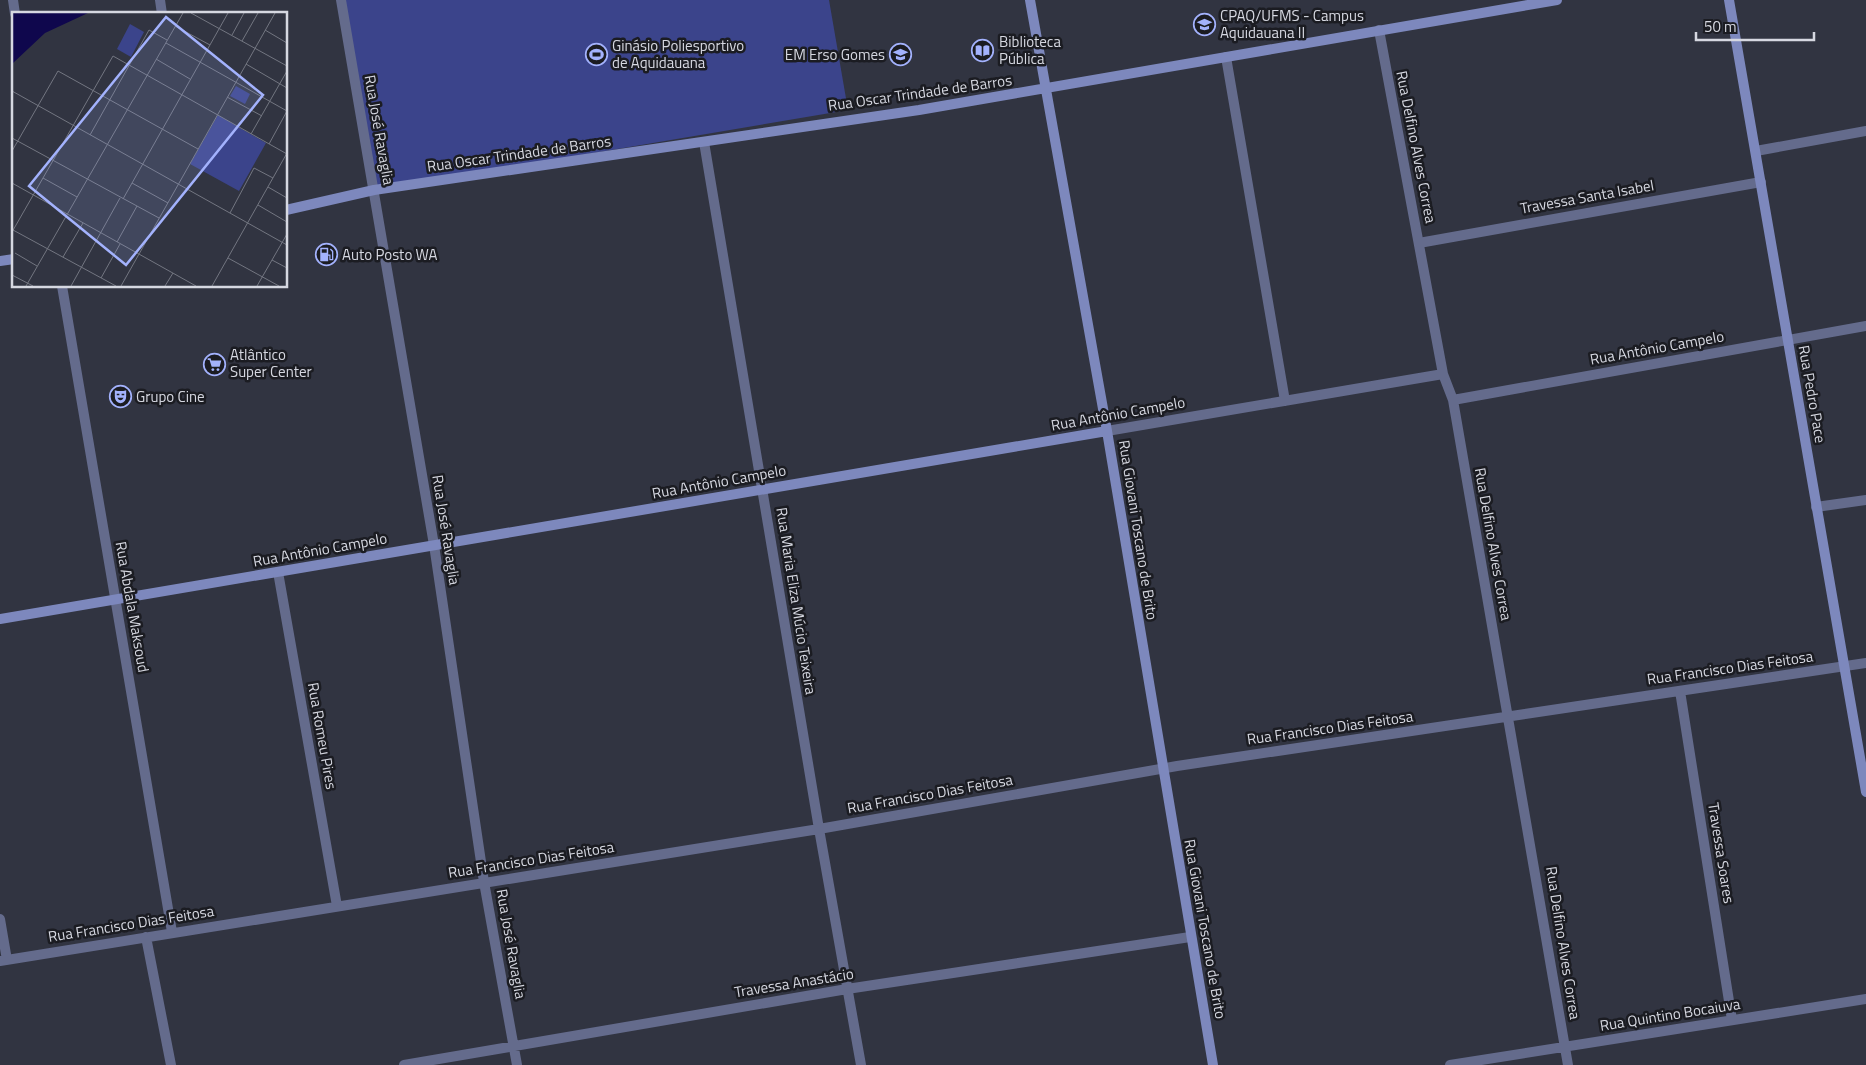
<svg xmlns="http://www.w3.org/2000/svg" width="1866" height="1065" font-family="'Titillium Web',sans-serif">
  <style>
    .pitch { fill: #3b448b }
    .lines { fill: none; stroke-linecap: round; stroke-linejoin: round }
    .street { stroke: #646b8c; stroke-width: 10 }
    .secondary { stroke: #7d88bd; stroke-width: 10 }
    .labels { text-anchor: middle; stroke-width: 5; stroke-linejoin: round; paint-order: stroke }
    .poi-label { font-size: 15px; fill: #d6d8e1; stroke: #1b1c22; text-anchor: start }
    .street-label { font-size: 15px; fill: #d6d8e1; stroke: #1b1c22 }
    .inset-road { fill: none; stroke: #737681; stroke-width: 1 }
    .view { fill: #a3b2fd; fill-opacity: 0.15; stroke: #a3b2fd; stroke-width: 2.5 }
    .inset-edge { fill: none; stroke: #d6d8e1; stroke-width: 2.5 }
  </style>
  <rect width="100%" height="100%" fill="#313441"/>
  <path class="pitch" d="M344,0H829L848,110L374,190Z"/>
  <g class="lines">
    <path class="street" d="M13,0L15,14
      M160,0L162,14
      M341,0L434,545L484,882L517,1065
      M1379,30L1443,374L1453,400L1568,1065
      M1226,57L1285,401
      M704,142L819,829L861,1065
      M1756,151L1866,131
      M1419,243L1761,182
      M62,286L172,932
      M1453,400L1866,326
      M1107,431L1443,374
      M1816,507L1866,500
      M278,572L337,906
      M1680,691L1732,1020
      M0,919L7,960
      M146,937L171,1065
      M0,961L819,829L1177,766L1866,663
      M404,1065L847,989L1190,937
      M1450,1065L1866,999"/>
    <path class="secondary" d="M1030,0L1107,431L1213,1065
      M1729,0L1866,792
      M286,210L374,190L919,110L1557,0
      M0,261L14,259
      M0,619L1107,431"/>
  </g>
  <defs>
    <symbol id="university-ring" viewBox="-11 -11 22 22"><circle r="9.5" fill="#1b1c22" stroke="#a3b2fd" stroke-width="1.5"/><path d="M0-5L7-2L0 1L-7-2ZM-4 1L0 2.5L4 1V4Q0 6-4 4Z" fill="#a3b2fd"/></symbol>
    <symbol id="library-ring" viewBox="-11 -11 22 22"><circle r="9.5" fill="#1b1c22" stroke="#a3b2fd" stroke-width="1.5"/><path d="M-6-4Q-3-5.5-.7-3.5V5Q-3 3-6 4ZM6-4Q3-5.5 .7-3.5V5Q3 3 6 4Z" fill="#a3b2fd"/></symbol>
    <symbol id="stadium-ring" viewBox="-11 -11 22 22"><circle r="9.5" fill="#1b1c22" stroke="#a3b2fd" stroke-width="1.5"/><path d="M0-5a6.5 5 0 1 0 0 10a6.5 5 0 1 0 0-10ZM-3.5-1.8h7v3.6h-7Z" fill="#a3b2fd"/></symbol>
    <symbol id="school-ring" viewBox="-11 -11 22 22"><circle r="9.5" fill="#1b1c22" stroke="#a3b2fd" stroke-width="1.5"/><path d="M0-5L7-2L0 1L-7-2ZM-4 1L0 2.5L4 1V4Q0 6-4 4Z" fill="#a3b2fd"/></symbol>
    <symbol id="fuel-ring" viewBox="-11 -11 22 22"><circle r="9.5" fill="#1b1c22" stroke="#a3b2fd" stroke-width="1.5"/><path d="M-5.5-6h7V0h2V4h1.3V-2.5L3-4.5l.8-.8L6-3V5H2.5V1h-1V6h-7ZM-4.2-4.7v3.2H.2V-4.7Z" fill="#a3b2fd"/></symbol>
    <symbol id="supermarket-ring" viewBox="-11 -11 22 22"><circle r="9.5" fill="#1b1c22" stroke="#a3b2fd" stroke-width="1.5"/><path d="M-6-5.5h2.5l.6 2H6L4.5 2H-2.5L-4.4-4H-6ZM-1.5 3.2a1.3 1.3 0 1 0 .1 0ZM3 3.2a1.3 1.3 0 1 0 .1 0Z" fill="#a3b2fd"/></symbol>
    <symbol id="theatre-ring" viewBox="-11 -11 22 22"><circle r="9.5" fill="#1b1c22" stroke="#a3b2fd" stroke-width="1.5"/><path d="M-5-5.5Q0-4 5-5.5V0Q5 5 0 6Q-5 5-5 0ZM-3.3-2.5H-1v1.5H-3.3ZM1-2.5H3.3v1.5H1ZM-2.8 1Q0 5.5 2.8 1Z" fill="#a3b2fd"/></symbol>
  </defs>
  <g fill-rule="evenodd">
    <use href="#university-ring" x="1192" y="12" width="25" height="25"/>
    <use href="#library-ring" x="970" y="38" width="25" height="25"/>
    <use href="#stadium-ring" x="584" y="42" width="25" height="25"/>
    <use href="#school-ring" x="888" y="42" width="25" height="25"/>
    <use href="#fuel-ring" x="314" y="242" width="25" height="25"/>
    <use href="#supermarket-ring" x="202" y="352" width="25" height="25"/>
    <use href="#theatre-ring" x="108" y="384" width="25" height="25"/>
  </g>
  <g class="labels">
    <g class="poi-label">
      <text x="1220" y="21">CPAQ/UFMS - Campus<tspan x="1220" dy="17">Aquidauana II</tspan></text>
      <text x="999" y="47">Biblioteca<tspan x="999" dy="17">Pública</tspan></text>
      <text x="612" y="51">Ginásio Poliesportivo<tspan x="612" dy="17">de Aquidauana</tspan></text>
      <text x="885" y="60" text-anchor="end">EM Erso Gomes</text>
      <text x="342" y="260">Auto Posto WA</text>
      <text x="230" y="360">Atlântico<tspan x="230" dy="17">Super Center</tspan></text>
      <text x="136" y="402">Grupo Cine</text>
    </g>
    <g class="street-label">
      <text transform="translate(920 93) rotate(-8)" y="5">Rua Oscar Trindade de Barros</text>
      <text transform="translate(379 130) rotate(80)" y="5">Rua José Ravaglia</text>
      <text transform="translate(1416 147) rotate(79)" y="5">Rua Delfino Alves Correa</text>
      <text transform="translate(519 154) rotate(-8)" y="5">Rua Oscar Trindade de Barros</text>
      <text transform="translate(1587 197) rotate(-10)" y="5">Travessa Santa Isabel</text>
      <text transform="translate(1657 348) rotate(-10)" y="5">Rua Antônio Campelo</text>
      <text transform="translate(1812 394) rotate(80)" y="5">Rua Pedro Pace</text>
      <text transform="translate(1118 414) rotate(-10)" y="5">Rua Antônio Campelo</text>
      <text transform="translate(719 482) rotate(-10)" y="5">Rua Antônio Campelo</text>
      <text transform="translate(446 530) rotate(81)" y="5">Rua José Ravaglia</text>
      <text transform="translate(1138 530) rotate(81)" y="5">Rua Giovani Toscano de Brito</text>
      <text transform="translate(1493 544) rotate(80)" y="5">Rua Delfino Alves Correa</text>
      <text transform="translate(320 550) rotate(-10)" y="5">Rua Antônio Campelo</text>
      <text transform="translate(796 601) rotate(81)" y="5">Rua Maria Eliza Múcio Teixeira</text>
      <text transform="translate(132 607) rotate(80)" y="5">Rua Abdala Maksoud</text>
      <text transform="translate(1730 668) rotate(-8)" y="5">Rua Francisco Dias Feitosa</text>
      <text transform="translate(1330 728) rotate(-8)" y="5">Rua Francisco Dias Feitosa</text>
      <text transform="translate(322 736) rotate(80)" y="5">Rua Romeu Pires</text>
      <text transform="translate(930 794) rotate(-10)" y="5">Rua Francisco Dias Feitosa</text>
      <text transform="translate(1721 853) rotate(81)" y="5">Travessa Soares</text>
      <text transform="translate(531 860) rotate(-9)" y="5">Rua Francisco Dias Feitosa</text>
      <text transform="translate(131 924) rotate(-9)" y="5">Rua Francisco Dias Feitosa</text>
      <text transform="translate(1205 929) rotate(80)" y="5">Rua Giovani Toscano de Brito</text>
      <text transform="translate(1563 943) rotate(81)" y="5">Rua Delfino Alves Correa</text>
      <text transform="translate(511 944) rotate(80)" y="5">Rua José Ravaglia</text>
      <text transform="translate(794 983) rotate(-9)" y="5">Travessa Anastácio</text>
      <text transform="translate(1670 1015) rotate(-9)" y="5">Rua Quintino Bocaiuva</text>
    </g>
  </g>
  <g transform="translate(12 12)">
    <rect width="275" height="275" fill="#313441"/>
    <path d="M224,74L238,82L233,92L218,84Z" fill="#3b448b"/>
    <path d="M118,12L132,20L119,45L105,37ZM206,103L254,131L227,179L178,152Z" fill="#3b448b"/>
    <path d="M0,1H76L33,21L0,52Z" fill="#0f074d"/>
    <path class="inset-road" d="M179,1L275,54M163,14L198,33M253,18L275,31M220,23L232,1M230,29L246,1M154,31L275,99M144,47L178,67M234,52L275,76M0,79L275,233M215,85L250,104M239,122L275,59M78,123L137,18L155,28M0,126L147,206M257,132L275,99M0,139L46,59L186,137M31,166L65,185M0,171L184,274M120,171L156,191M256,175L275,186M111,187L216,1M246,193L275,210M218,201L242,156L261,166M1,218L104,274M0,220L101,44L275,142M105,230L125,194M3,241L25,254M51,245L71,211M216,246L267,274M260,248L275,256M0,263L21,274M89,266L108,232M14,274L171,1M59,274L108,186M109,274L263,1M153,274L161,261M200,274L275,141M245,274L275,222"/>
    <path class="view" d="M154,5L251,83L114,253L17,174Z"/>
    <rect width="275" height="275" class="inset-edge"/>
  </g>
  <path d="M1696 32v8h118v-8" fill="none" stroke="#d6d8e1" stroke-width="2.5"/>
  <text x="1704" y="32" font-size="15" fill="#d6d8e1" stroke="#1b1c22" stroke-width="4" paint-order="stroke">50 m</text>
</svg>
